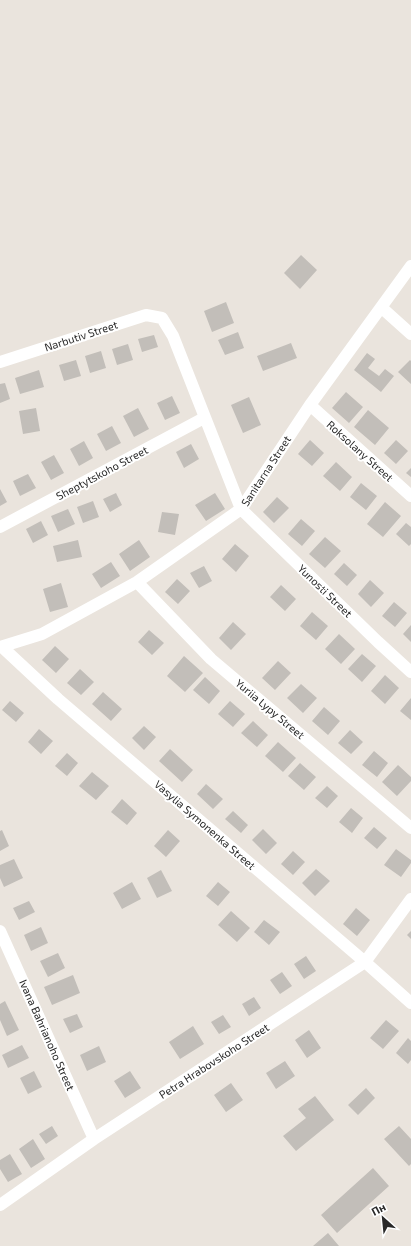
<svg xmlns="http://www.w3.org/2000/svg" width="411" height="1246" font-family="'Exo 2',sans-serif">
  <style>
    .building { fill: #c2beb9 }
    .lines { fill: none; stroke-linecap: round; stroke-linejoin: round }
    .street { stroke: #fff; stroke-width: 12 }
    .labels { text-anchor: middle; stroke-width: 4; stroke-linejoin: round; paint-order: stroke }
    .street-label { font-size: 11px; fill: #292929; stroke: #fff }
  </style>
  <rect width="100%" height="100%" fill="#eae4dd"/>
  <path class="building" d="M301,255L317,270L300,289L284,273Z
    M226,302L234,323L212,332L204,311Z
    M238,332L244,348L225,355L218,340Z
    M154,335L158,347L142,352L138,339Z
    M291,343L297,358L263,371L257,356Z
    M128,344L133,360L117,365L112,349Z
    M101,351L106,368L90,373L85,356Z
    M367,353L375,359L368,368L379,376L385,369L394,376L381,392L354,370Z
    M76,360L81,376L64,381L59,365Z
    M410,360L411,361V384L398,372Z
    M39,370L44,387L20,394L15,378Z
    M5,383L10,399L0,403V384Z
    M346,392L363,407L349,423L332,408Z
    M172,396L180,413L165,420L157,403Z
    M249,397L261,425L243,433L231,405Z
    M36,408L40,431L23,434L19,411Z
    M138,408L149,429L134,437L123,416Z
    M368,410L389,428L375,445L354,427Z
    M112,426L121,443L106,451L97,434Z
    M310,440L324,453L312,466L298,454Z
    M396,440L408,451L396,464L384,453Z
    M84,441L93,458L79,466L70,449Z
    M191,444L199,459L184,468L176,452Z
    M54,455L64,473L51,480L41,462Z
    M336,462L352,477L340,491L323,476Z
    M411,468V477L406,473Z
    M28,474L36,488L20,496L13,481Z
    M361,483L377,496L366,510L350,497Z
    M0,489L7,502L0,506Z
    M116,493L122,505L110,512L103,499Z
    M215,493L225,509L206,521L195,505Z
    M277,497L289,508L274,523L263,512Z
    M93,501L99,517L83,523L77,507Z
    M385,502L401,516L383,537L367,524Z
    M68,509L75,524L58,532L51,516Z
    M162,512L179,514L175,535L158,532Z
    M301,519L315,531L302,546L288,534Z
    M41,521L48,535L33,543L26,529Z
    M406,523L411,527V544L409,546L396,534Z
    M325,537L341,551L325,568L309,554Z
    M78,540L82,557L57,562L53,546Z
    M139,540L150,557L130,571L119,554Z
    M235,544L249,556L236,572L222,559Z
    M111,562L120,576L101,588L92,574Z
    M344,563L357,575L347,586L334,574Z
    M204,566L212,581L199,588L190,573Z
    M177,579L190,591L178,604L165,592Z
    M370,580L384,593L371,607L358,594Z
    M61,583L68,607L50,612L43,589Z
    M281,585L296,599L285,611L270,597Z
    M394,602L407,613L395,627L382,616Z
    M312,612L328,626L316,640L300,626Z
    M233,622L246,634L231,650L219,638Z
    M411,625V642L403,634Z
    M149,630L164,643L152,655L138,642Z
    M339,634L355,649L341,664L325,649Z
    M55,646L69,659L56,673L42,660Z
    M362,654L376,666L362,682L348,669Z
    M184,656L203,673L185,692L167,676Z
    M278,661L291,673L275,690L262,678Z
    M80,669L94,682L81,695L67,683Z
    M385,675L399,688L385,704L371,691Z
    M205,677L220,691L209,704L193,690Z
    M301,684L317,698L303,713L287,698Z
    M103,692L122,709L111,721L92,704Z
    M411,698V720L400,711Z
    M10,701L24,713L16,722L2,710Z
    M230,701L245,714L233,727L218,714Z
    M324,707L340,721L328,735L312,721Z
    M253,721L268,735L257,747L241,733Z
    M144,726L156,737L144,750L132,738Z
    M39,729L53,741L41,754L28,742Z
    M350,730L363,742L351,754L338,743Z
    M278,742L296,758L283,772L265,756Z
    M170,749L193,770L182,782L159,761Z
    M374,751L388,763L377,777L362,765Z
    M67,753L78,763L67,776L55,766Z
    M300,763L316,777L304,790L288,776Z
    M398,765L411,777V781L397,796L382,782Z
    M92,772L109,786L96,800L79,786Z
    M206,784L223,799L213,809L197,794Z
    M327,786L338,796L327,808L315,798Z
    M122,799L137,813L127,825L111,812Z
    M351,808L363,818L352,833L339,822Z
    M233,811L248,825L241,833L225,819Z
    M374,827L387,838L377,849L364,838Z
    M263,829L277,843L266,854L252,840Z
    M2,830L9,846L0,851V831Z
    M168,830L180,841L166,857L154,846Z
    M396,849L411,860V863L401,877L384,865Z
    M293,851L305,862L293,875L281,864Z
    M14,859L23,878L4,887L0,878V865Z
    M316,869L330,881L315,896L302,883Z
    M161,870L172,891L157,898L147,878Z
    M132,882L141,899L122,909L113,893Z
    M218,882L230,892L218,906L206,896Z
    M29,901L35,912L19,920L13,908Z
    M356,908L370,920L357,936L343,924Z
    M231,911L250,928L237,942L218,925Z
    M264,920L280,932L269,945L254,932Z
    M41,927L48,943L31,951L24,935Z
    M411,931V939L407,935Z
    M58,953L65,968L48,977L40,961Z
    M306,956L316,971L304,979L294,964Z
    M282,972L292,986L280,994L270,980Z
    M73,975L80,993L52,1005L44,987Z
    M254,997L261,1008L249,1016L242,1004Z
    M5,1001L19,1030L7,1036L0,1020V1004Z
    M77,1014L83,1027L70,1033L63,1019Z
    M223,1015L231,1027L219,1034L211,1022Z
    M386,1020L399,1031L383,1049L370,1038Z
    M193,1026L204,1044L180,1059L169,1042Z
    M309,1030L321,1048L307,1058L295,1040Z
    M408,1038L411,1041V1060L408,1064L396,1053Z
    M22,1045L29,1058L8,1068L2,1055Z
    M99,1046L106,1062L87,1071L80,1055Z
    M285,1061L295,1076L276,1089L266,1073Z
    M34,1071L42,1087L28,1094L20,1078Z
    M130,1071L141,1088L125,1098L114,1081Z
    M231,1083L243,1100L226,1112L214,1095Z
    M366,1088L375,1098L358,1115L348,1105Z
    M315,1096L334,1120L296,1151L283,1136L306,1118L298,1109Z
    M52,1126L58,1136L46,1144L39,1134Z
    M399,1126L411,1139V1164L409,1166L384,1139Z
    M33,1139L45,1159L31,1168L19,1149Z
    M10,1154L22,1174L8,1182L0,1169V1160Z
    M373,1168L389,1186L337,1233L321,1215Z
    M328,1233L339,1246H313Z"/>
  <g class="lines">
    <path class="street" d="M382,308L411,334
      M0,362L146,315L162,318L173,336L241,509L378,642L411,672
      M310,405L411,496
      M0,527L204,418
      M137,582L211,659L411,828
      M0,647L42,634L137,582L241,509L310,405L411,266
      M2,647L58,699L365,962L411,1003
      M0,931L94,1139
      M0,1205L94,1139L365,962L411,899"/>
  </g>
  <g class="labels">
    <g class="street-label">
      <text transform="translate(81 336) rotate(-18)" y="4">Narbutiv Street</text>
      <text transform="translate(360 451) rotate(42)" y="4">Roksolany Street</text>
      <text transform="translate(266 471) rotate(-57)" y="4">Sanitarna Street</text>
      <text transform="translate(102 473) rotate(-28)" y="4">Sheptytskoho Street</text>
      <text transform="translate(325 591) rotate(44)" y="4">Yunosti Street</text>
      <text transform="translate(270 709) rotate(40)" y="4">Yuriia Lypy Street</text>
      <text transform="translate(205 825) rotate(41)" y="4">Vasylia Symonenka Street</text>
      <text transform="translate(47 1035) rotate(66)" y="4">Ivana Bahrianoho Street</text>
      <text transform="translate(214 1061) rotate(-33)" y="4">Petra Hrabovskoho Street</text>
    </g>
  </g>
  <g transform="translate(383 1218) rotate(333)" stroke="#ffffff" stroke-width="3" paint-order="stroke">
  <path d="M0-3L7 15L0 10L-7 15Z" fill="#292929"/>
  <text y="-6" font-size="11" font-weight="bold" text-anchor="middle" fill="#292929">Пн</text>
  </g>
</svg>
